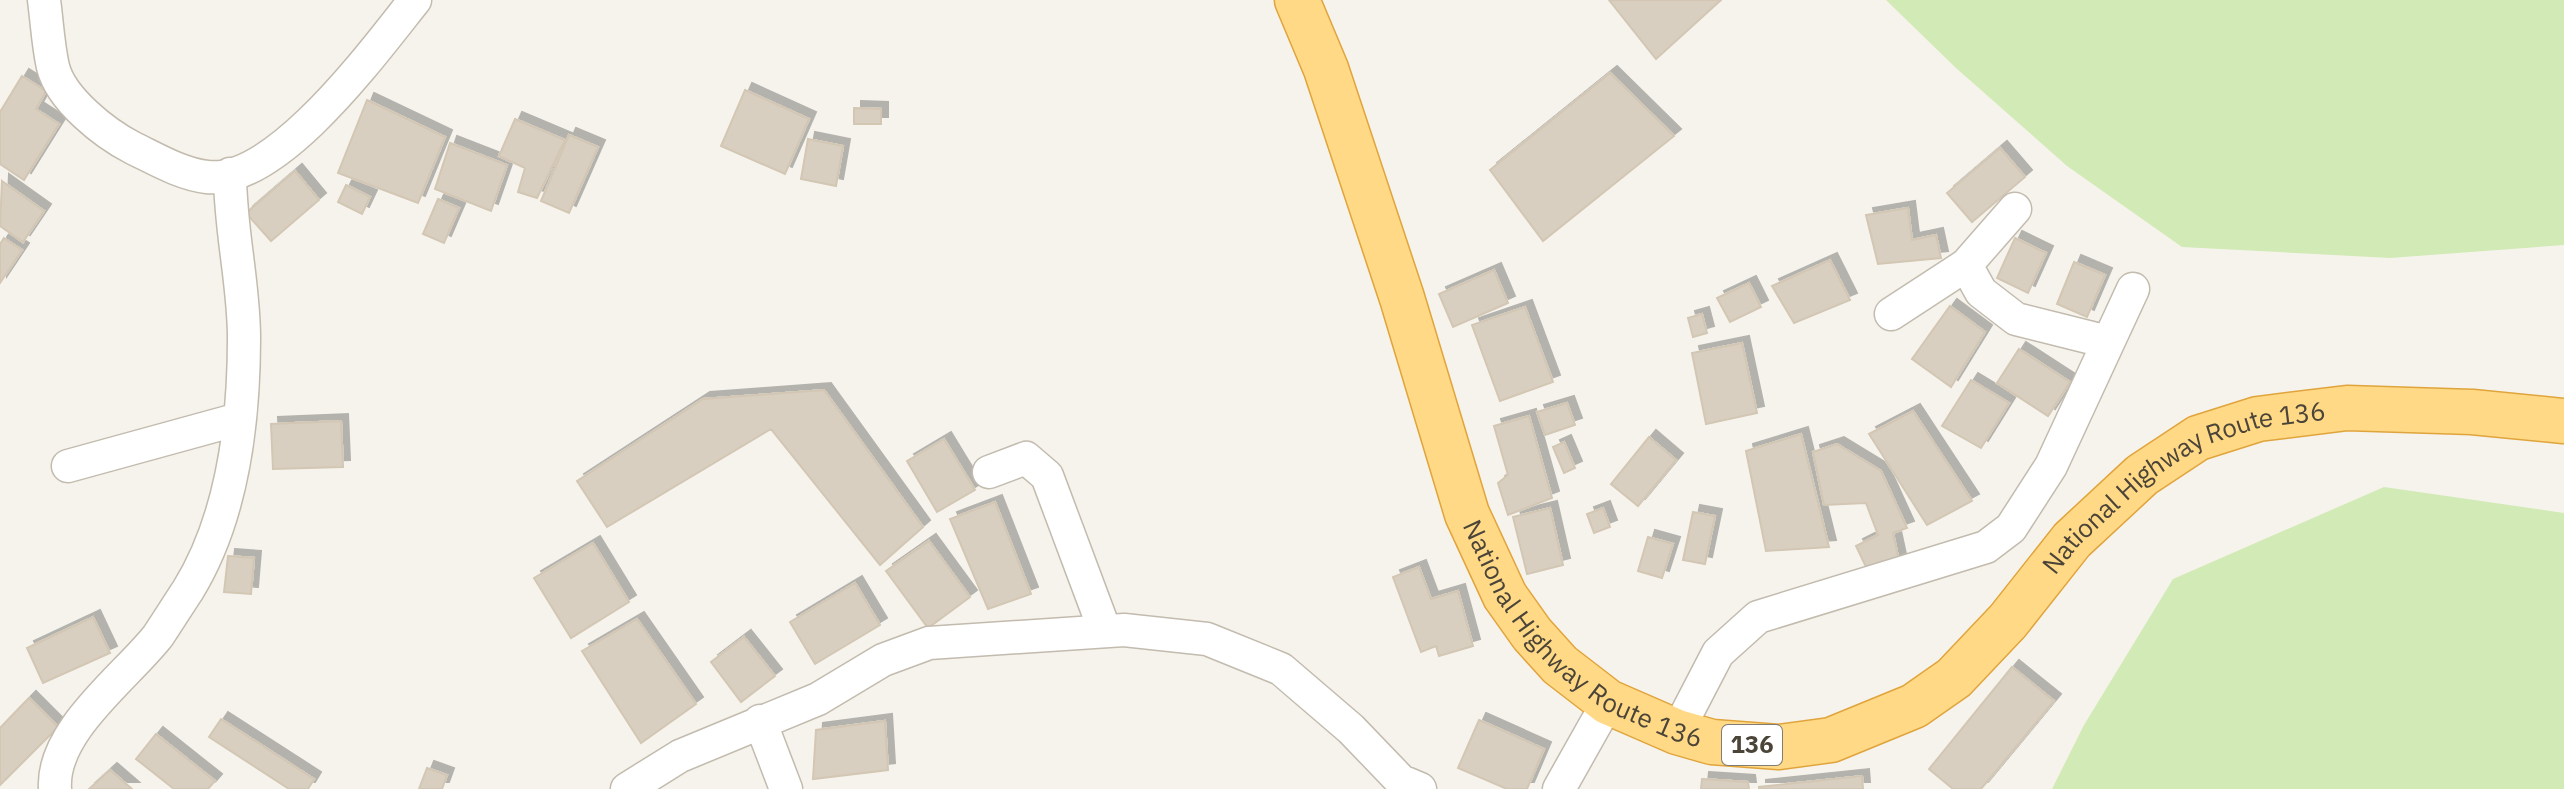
<svg xmlns="http://www.w3.org/2000/svg" width="2564" height="789" font-family="'IBM Plex Sans',sans-serif">
  <style>
    .green { fill: #d2eab5 }
    .building { fill: #d8cfc1; stroke: #d3c7b4; stroke-width: 2; filter: url(#shadow) }
    .lines { fill: none; stroke-linecap: round; stroke-linejoin: round }
    .minor-casing { stroke: #c2bbae; stroke-width: 35 }
    .trunk-casing { stroke: #e0a43c; stroke-width: 47 }
    .minor { stroke: #fff; stroke-width: 32 }
    .trunk { stroke: #ffd985; stroke-width: 44 }
    .labels { text-anchor: middle; stroke-width: 7; stroke-linejoin: round; paint-order: stroke }
    .shield { fill: #fff; stroke: #817c74; stroke-width: 2 }
    .shield-label { font-size: 24px; font-weight: bold; fill: #4b4439 }
    .street-label { font-size: 26px; fill: #4b4439; stroke: #fff }
  </style>
  <defs>
    <filter id="shadow"><feDropShadow dx="7" dy="-7" stdDeviation="0" flood-color="#0004"/></filter>
  </defs>
  <rect width="100%" height="100%" fill="#f6f3ec"/>
  <path class="green" d="M1886,0H2564V245L2390,258L2182,247L2067,166L1956,68Z
    M2384,487L2564,513V789H2052L2084,725L2173,579Z"/>
  <path class="building" d="M1609,0H1721L1656,59Z
    M1610,73L1674,136L1543,241L1490,170Z
    M22,76L46,91L36,109L59,124L24,180L0,164V112Z
    M745,90L809,119L785,174L721,146Z
    M367,100L445,137L418,203L338,173Z
    M854,108L881,109V124H854Z
    M515,119L565,140L537,198L518,192L525,168L499,156Z
    M569,135L598,147L569,213L541,201Z
    M808,139L843,146L836,186L801,179Z
    M450,143L507,165L491,211L435,189Z
    M2000,148L2025,177L1972,222L1947,193Z
    M295,171L319,200L271,241L246,213Z
    M2,181L44,211L23,242L0,226Z
    M346,185L370,197L362,214L338,202Z
    M438,199L459,208L444,243L423,234Z
    M1908,208L1912,240L1936,235L1941,258L1878,264L1866,215Z
    M4,238L22,250L0,283V244Z
    M2015,238L2046,253L2028,293L1997,278Z
    M1830,260L1850,300L1794,323L1772,286Z
    M2074,262L2105,275L2087,317L2057,304Z
    M1494,270L1508,303L1453,327L1439,294Z
    M1749,283L1761,307L1730,322L1717,298Z
    M1950,306L1985,332L1951,387L1912,359Z
    M1525,307L1553,382L1500,401L1472,325Z
    M1702,314L1707,333L1693,337L1688,318Z
    M1742,343L1757,413L1706,424L1692,353Z
    M2019,349L2070,382L2048,416L1997,383Z
    M1971,380L2009,403L1981,448L1942,426Z
    M824,390L923,527L880,565L771,429L607,527L577,481L703,399Z
    M1567,403L1575,425L1545,435L1537,412Z
    M1913,411L1972,501L1927,525L1869,434Z
    M1529,416L1552,498L1508,515L1498,483L1508,475L1494,426Z
    M341,421L343,467L273,469L271,424Z
    M1801,434L1829,547L1766,551L1746,451Z
    M1649,437L1676,460L1638,506L1611,484Z
    M944,439L975,490L937,512L907,461Z
    M1564,442L1575,468L1564,473L1553,447Z
    M1837,444L1881,471L1907,528L1893,533L1899,561L1866,567L1856,546L1878,535L1866,503L1824,505L1813,452Z
    M995,502L1031,594L988,609L950,519Z
    M1550,508L1563,565L1527,574L1513,517Z
    M1603,508L1610,527L1594,533L1587,514Z
    M1693,512L1715,516L1705,564L1683,560Z
    M1648,537L1673,544L1662,578L1638,571Z
    M929,541L970,597L928,628L886,571Z
    M593,543L629,602L571,638L534,578Z
    M228,556L254,558L251,594L224,592Z
    M1419,567L1431,599L1458,591L1473,646L1439,656L1436,646L1421,652L1393,577Z
    M855,583L880,625L815,664L790,622Z
    M93,617L110,653L43,683L27,648Z
    M637,619L696,704L641,743L582,651Z
    M744,637L775,676L741,702L711,662Z
    M2012,667L2054,701L1981,789H1953L1929,769Z
    M29,698L58,727L0,785V728Z
    M221,719L314,779L308,789H289L209,737Z
    M1479,720L1544,749L1527,789H1507L1458,768Z
    M885,721L888,770L813,779L816,730Z
    M156,734L215,781L208,789H174L136,759Z
    M427,768L447,775L442,789H419Z
    M110,770L132,789H89Z
    M1862,776L1863,789H1759V787Z
    M1702,779L1748,782L1749,789H1701Z"/>
  <g class="lines">
    <defs>
      <path id="minor" d="M44,0C47,22 48,45 53,67C61,99 104,133 133,148C156,159 181,174 207,177C277,185 374,51 415,0
        M1966,265L1981,292L2016,319L2108,342
        M1891,314L1966,265L2015,209
        M68,466L239,419
        M989,472L1026,458L1047,476L1105,631
        M760,721L786,789
        M1677,732L1718,653L1758,617L1986,547L2011,528L2051,466L2133,289
        M55,789C51,731 126,677 158,636C168,621 178,605 188,590C233,517 244,423 244,338C244,283 230,230 230,174
        M627,789L680,756L818,699L883,660L929,643L1124,630L1207,639L1281,669L1351,729L1401,781L1420,789
        M1559,789L1608,702"/>
      <g id="trunk">
        <path id="s1" d="M1297,0L1326,69L1402,298L1467,514L1505,596L1532,634L1560,665L1608,702L1677,732L1712,742L1779,747L1831,740L1914,706L1954,678L2008,621L2072,540L2142,475L2198,438L2258,419L2347,408L2472,412L2564,421"/>
      </g>
    </defs>
    <use href="#minor" class="minor-casing"/>
    <use href="#trunk" class="trunk-casing"/>
    <use href="#minor" class="minor"/>
    <use href="#trunk" class="trunk"/>
  </g>
  <g class="labels">
    <rect class="shield" x="1722" y="725" width="60" height="40" rx="6"/>
    <g class="shield-label">
      <text x="1752" y="753">136</text>
    </g>
    <g class="street-label">
      <text dy="9" stroke="none"><textPath href="#s1" startOffset="1460">National Highway Route 136</textPath></text>
      <text dy="9" stroke="none"><textPath href="#s1" startOffset="716">National Highway Route 136</textPath></text>
    </g>
  </g>
</svg>
